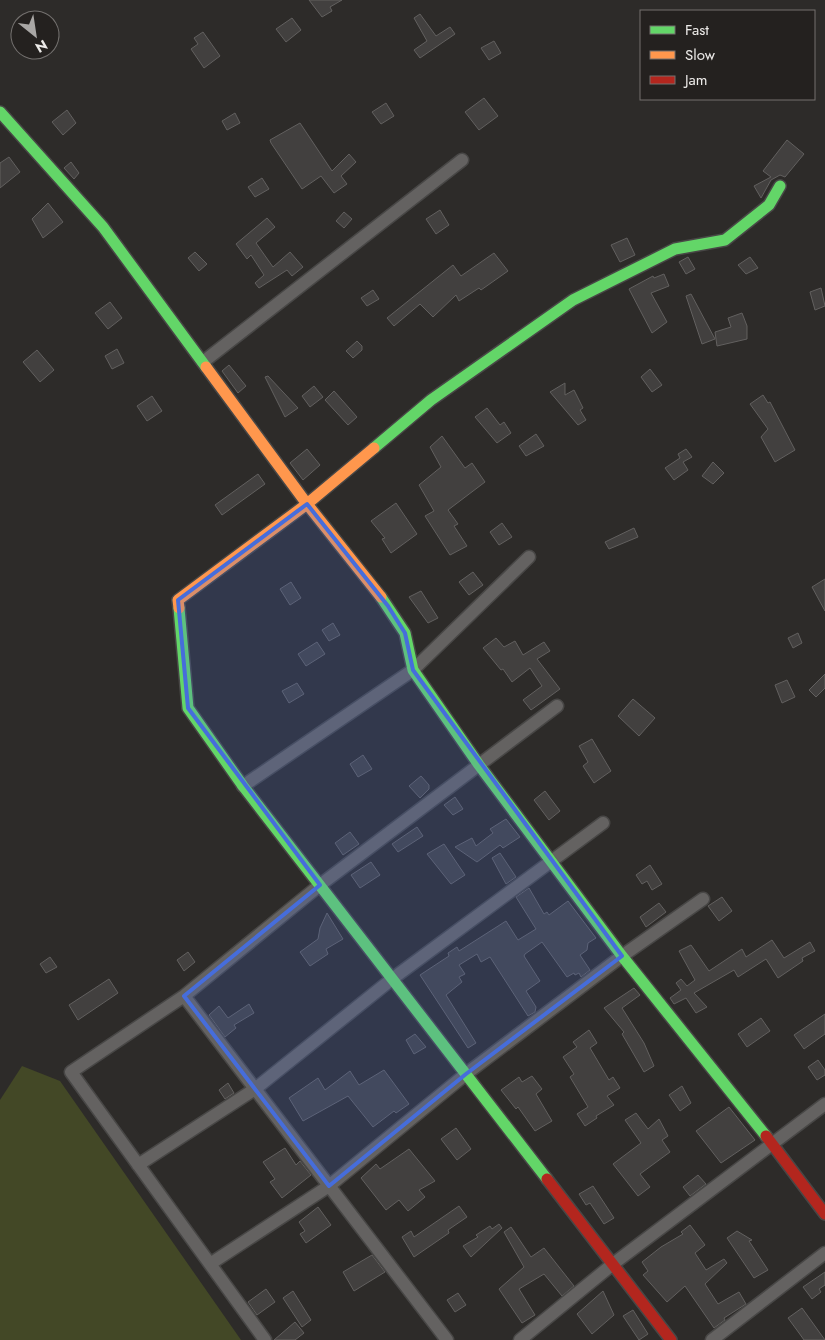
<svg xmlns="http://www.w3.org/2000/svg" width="825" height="1340" font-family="Jost,sans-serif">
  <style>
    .green { fill: #434826 }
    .building { fill: #42403f; stroke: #62605f }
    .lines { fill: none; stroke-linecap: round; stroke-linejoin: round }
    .street-casing { stroke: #484746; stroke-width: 15 }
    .fast-casing { stroke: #484746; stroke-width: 14 }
    .slow-casing { stroke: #484746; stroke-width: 14 }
    .jam-casing { stroke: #484746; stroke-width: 14 }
    .street { stroke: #646261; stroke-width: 12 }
    .fast { stroke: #63d668; stroke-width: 11 }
    .slow { stroke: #ff974d; stroke-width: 11 }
    .jam { stroke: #b3261e; stroke-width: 11 }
    .marked { fill: #466ddb; fill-opacity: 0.2; stroke: #466ddb; stroke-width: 4; stroke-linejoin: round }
  </style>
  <rect width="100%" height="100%" fill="#2d2b29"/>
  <path class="green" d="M22,1066L60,1081L241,1340H0V1100Z"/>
  <path class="building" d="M309,0H342L330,7L332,11L322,17Z
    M420,14L436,36L450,27L455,34L420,58L414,50L427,41L414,18Z
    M292,18L301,30L286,42L276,29Z
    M203,32L220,56L204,68L191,49L198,44L194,38Z
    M494,41L501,53L489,60L481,48Z
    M484,98L498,116L479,130L465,112Z
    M386,103L394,116L381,124L372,112Z
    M67,110L76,123L63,135L52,122Z
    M235,113L240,123L227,130L222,121Z
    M300,123L332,171L349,154L356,162L341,176L347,184L334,193L321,176L302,189L271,143L270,140Z
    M787,140L804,154L785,177L780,175L771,180L761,198L754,186L771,177L763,171Z
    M9,157L20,172L0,188V163Z
    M71,162L79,173L74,179L64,168Z
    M262,178L269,189L255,197L248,187Z
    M48,203L63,222L43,238L32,219Z
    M440,210L449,225L436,234L426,219Z
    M344,212L352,219L344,228L336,221Z
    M267,218L275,227L256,243L273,267L290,252L303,267L292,276L287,270L259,288L255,283L264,275L251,255L247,259L236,244Z
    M627,238L635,255L620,262L611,245Z
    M195,252L207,264L199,271L188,258Z
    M494,253L508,271L481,290L479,288L459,301L456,295L433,317L420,304L394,326L387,318L453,265L461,276Z
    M688,257L695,269L686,274L679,262Z
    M750,257L758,268L746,274L738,265Z
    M664,274L669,286L651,293L667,322L652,333L629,289L653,276L654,278Z
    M821,288L825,306L815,310L810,292Z
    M373,290L379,299L367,306L361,298Z
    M691,294L715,339L702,344L686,296Z
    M110,302L122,318L108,329L95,313Z
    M742,313L747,326V339L717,346L715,332L731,327L728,318Z
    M357,341L362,346V350L353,358L346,351Z
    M117,349L124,363L112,369L105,356Z
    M37,350L54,370L40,382L23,362Z
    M229,365L246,386L238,393L222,371Z
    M650,369L662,385L652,392L641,377Z
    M268,376L298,408L285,417L265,377Z
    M565,383V395L574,390L583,408L580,410L586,420L578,425L550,392Z
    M314,386L323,397L310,407L302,396Z
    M334,391L357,417L348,425L325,400Z
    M763,395L768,403L770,402L795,450L775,462L761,437L768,429L750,404Z
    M152,396L162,411L147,421L137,406Z
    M487,408L500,425L504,422L511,433L497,443L475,417Z
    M536,434L544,446L526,456L519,446Z
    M442,436L465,468L472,463L485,482L448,510L458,524L454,526L467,546L450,555L425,516L434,511L419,485L441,467L430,447Z
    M307,449L320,465L303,480L290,463Z
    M686,449L692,457L683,462L688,470L674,480L665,468L680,458L678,454Z
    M713,462L724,473L713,484L702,476Z
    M258,474L265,484L222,515L215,505Z
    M396,503L417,534L391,553L382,539L385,538L371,521Z
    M502,523L512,537L499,545L490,532Z
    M634,528L638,537L609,549L605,542Z
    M473,572L483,585L469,595L459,582Z
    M825,579V611L812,587Z
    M291,582L301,598L290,605L280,589Z
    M421,591L438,618L428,623L409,597Z
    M333,623L340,635L329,641L322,630Z
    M798,633L802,643L793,648L788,638Z
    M496,638L504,647L515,641L523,655L544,642L550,651L537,659L560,689L531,710L523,700L542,686L530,668L512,682L503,669L501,670L483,648Z
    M317,642L325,654L306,666L298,654Z
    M825,674V688L816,697L809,690Z
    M787,680L795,697L782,703L775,685Z
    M297,683L304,694L289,703L282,691Z
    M633,699L655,718L639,736L618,716Z
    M592,739L611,771L594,783L583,766L588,762L579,746Z
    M363,755L372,769L358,777L350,764Z
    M421,776L429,785V789L420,798L409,786Z
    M545,791L560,811L549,820L534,800Z
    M455,797L463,809L453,815L444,805Z
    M506,819L520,837L503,848L500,845L477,862L455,847L472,838L476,846L493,833L490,829Z
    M417,827L423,836L398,852L392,844Z
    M350,832L359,844L343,855L335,843Z
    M444,844L465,875L451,884L427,854Z
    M500,853L516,877L506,884L492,858Z
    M371,862L380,875L360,888L351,875Z
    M650,865L662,884L652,890L647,881L642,884L636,875Z
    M529,888L544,914L547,912L549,915L568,901L596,938L588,943L587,950L580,955L590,970L581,977L579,973L575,975L574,973L567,977L542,942L525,954L524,956L540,981L526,991L536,1007L535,1012L528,1016L490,957L481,962L477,954L459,965L465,974L459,977L462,982L446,995L476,1043L468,1048L420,975L449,956L448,953L457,947L459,951L506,921L518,940L536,929L516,897Z
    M722,897L732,911L719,921L708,906Z
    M659,903L666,912L646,927L640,917Z
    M327,913L343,939L326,949L328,954L310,966L300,952L318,939L320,928Z
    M772,940L784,958L810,942L815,951L802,958L803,961L778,978L766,959L738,977L734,970L694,993L707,1007L696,1013L686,998L674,1004L670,998L681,990L676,983L681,979L687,986L695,980L679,951L691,945L709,971L742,949L746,957Z
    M188,952L195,962L184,971L177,960Z
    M50,957L57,967L46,973L40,964Z
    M109,979L118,993L78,1020L69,1005Z
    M634,988L640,995L622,1008L644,1043L654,1066L644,1072L622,1034L624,1032L604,1008Z
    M249,1004L254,1013L234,1025L236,1028L225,1037L209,1015L219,1006L228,1018Z
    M825,1014V1034L804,1049L794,1035Z
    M761,1018L770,1031L747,1047L738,1034Z
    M589,1030L597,1043L590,1048L609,1080L613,1077L620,1088L607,1096L614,1105L596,1116L597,1118L585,1126L577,1114L588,1107L570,1077L574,1074L563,1057L577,1047L573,1042Z
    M415,1034L426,1047L414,1054L406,1040Z
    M818,1060L825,1070V1075L817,1080L808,1067Z
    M384,1070L409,1104L396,1113L394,1111L373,1127L348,1096L303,1121L289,1098L318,1078L325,1090L350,1071L359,1085Z
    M532,1076L542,1089L536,1094L552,1121L535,1131L518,1107L516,1109L501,1090L519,1077L522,1082Z
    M228,1083L234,1093L225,1099L219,1090Z
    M682,1086L691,1103L680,1111L669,1095Z
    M729,1107L755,1140L721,1163L696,1131Z
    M636,1113L648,1129L659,1119L668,1136L662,1140L670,1152L640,1174L650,1187L638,1196L613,1164L641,1143L625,1120Z
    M456,1128L471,1149L457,1160L441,1139Z
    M285,1148L296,1165L300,1161L311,1175L282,1198L270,1182L275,1179L263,1162Z
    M409,1149L435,1181L419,1190L425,1197L408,1211L399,1200L386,1210L361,1178L376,1164L380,1169Z
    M698,1175L706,1184L690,1196L683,1187Z
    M593,1186L614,1218L604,1224L590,1203L586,1205L579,1194Z
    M459,1206L467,1217L448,1230L449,1233L414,1257L402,1237L411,1231L414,1237Z
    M318,1207L331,1225L306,1243L300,1234L305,1231L299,1222Z
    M499,1224L502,1228L471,1257L463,1246L478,1237L476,1235L490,1226L492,1229Z
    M690,1225L705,1245L695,1253L706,1270L724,1259L727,1263L705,1284L718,1304L739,1292L746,1304L724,1318L725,1320L714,1328L685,1286L667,1302L643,1275L648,1271L642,1262L661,1247L683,1234L681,1232Z
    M511,1227L531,1257L544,1248L574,1286L562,1296L544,1274L519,1289L535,1315L522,1323L499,1289L524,1267L504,1232Z
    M737,1231L752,1240L749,1241L768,1270L754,1278L727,1238Z
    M372,1255L385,1272L354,1291L343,1272Z
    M825,1272V1285L819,1289L821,1292L812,1299L803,1287Z
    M266,1289L275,1302L257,1315L248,1302Z
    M293,1291L311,1320L302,1327L283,1298Z
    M603,1291L614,1315L592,1334L577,1314Z
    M458,1293L466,1305L455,1312L447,1300Z
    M802,1308L825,1340H804L799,1333L788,1318Z
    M633,1310L648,1334L639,1340L623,1316Z
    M295,1322L304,1333L295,1340H274Z"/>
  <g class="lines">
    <defs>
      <path id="street" d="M203,362L462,160
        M243,786L413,670L529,557
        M184,996L447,1340
        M138,1165L255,1089L392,979L603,823
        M210,1264L329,1186L466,1074L622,956L703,899
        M265,1340L71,1072L184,996L320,885L557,706
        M520,1340L613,1264L825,1104
        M712,1340L825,1253"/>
      <path id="fast" d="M0,112L103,227L206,367
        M374,448L431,400L573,300L675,249L725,240L769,205L780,186
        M381,597L405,633L413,670L479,765L622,956L766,1136
        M179,608L188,708L243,786L547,1179"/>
      <path id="slow" d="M206,367L307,504L381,597
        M179,608L178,600L307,504L374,448"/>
      <path id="jam" d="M766,1136L825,1214
        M547,1179L671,1340"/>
    </defs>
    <use href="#street" class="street-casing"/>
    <use href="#fast" class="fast-casing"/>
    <use href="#slow" class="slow-casing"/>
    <use href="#jam" class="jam-casing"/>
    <use href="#street" class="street"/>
    <use href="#fast" class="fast"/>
    <use href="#slow" class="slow"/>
    <use href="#jam" class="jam"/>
  </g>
  <path class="marked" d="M307,504L388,606L405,633L413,670L622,956L466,1074L329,1186L184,996L320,885L188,708L178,600Z"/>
  <rect x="640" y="10" width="175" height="90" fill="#24211f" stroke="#74716f"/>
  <rect x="650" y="26" width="25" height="8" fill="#63d668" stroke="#74716f"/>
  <text x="685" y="35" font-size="15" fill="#eceae8">Fast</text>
  <rect x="650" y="51" width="25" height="8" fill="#ff974d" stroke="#74716f"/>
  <text x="685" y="60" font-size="15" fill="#eceae8">Slow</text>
  <rect x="650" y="76" width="25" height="8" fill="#b3261e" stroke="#74716f"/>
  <text x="685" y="85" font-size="15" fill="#eceae8">Jam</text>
  <g transform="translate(35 35) rotate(150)"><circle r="24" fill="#24211f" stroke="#74716f"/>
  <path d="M0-4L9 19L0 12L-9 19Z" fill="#a9a7a5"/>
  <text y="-8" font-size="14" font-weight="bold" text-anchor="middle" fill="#eceae8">N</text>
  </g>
</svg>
